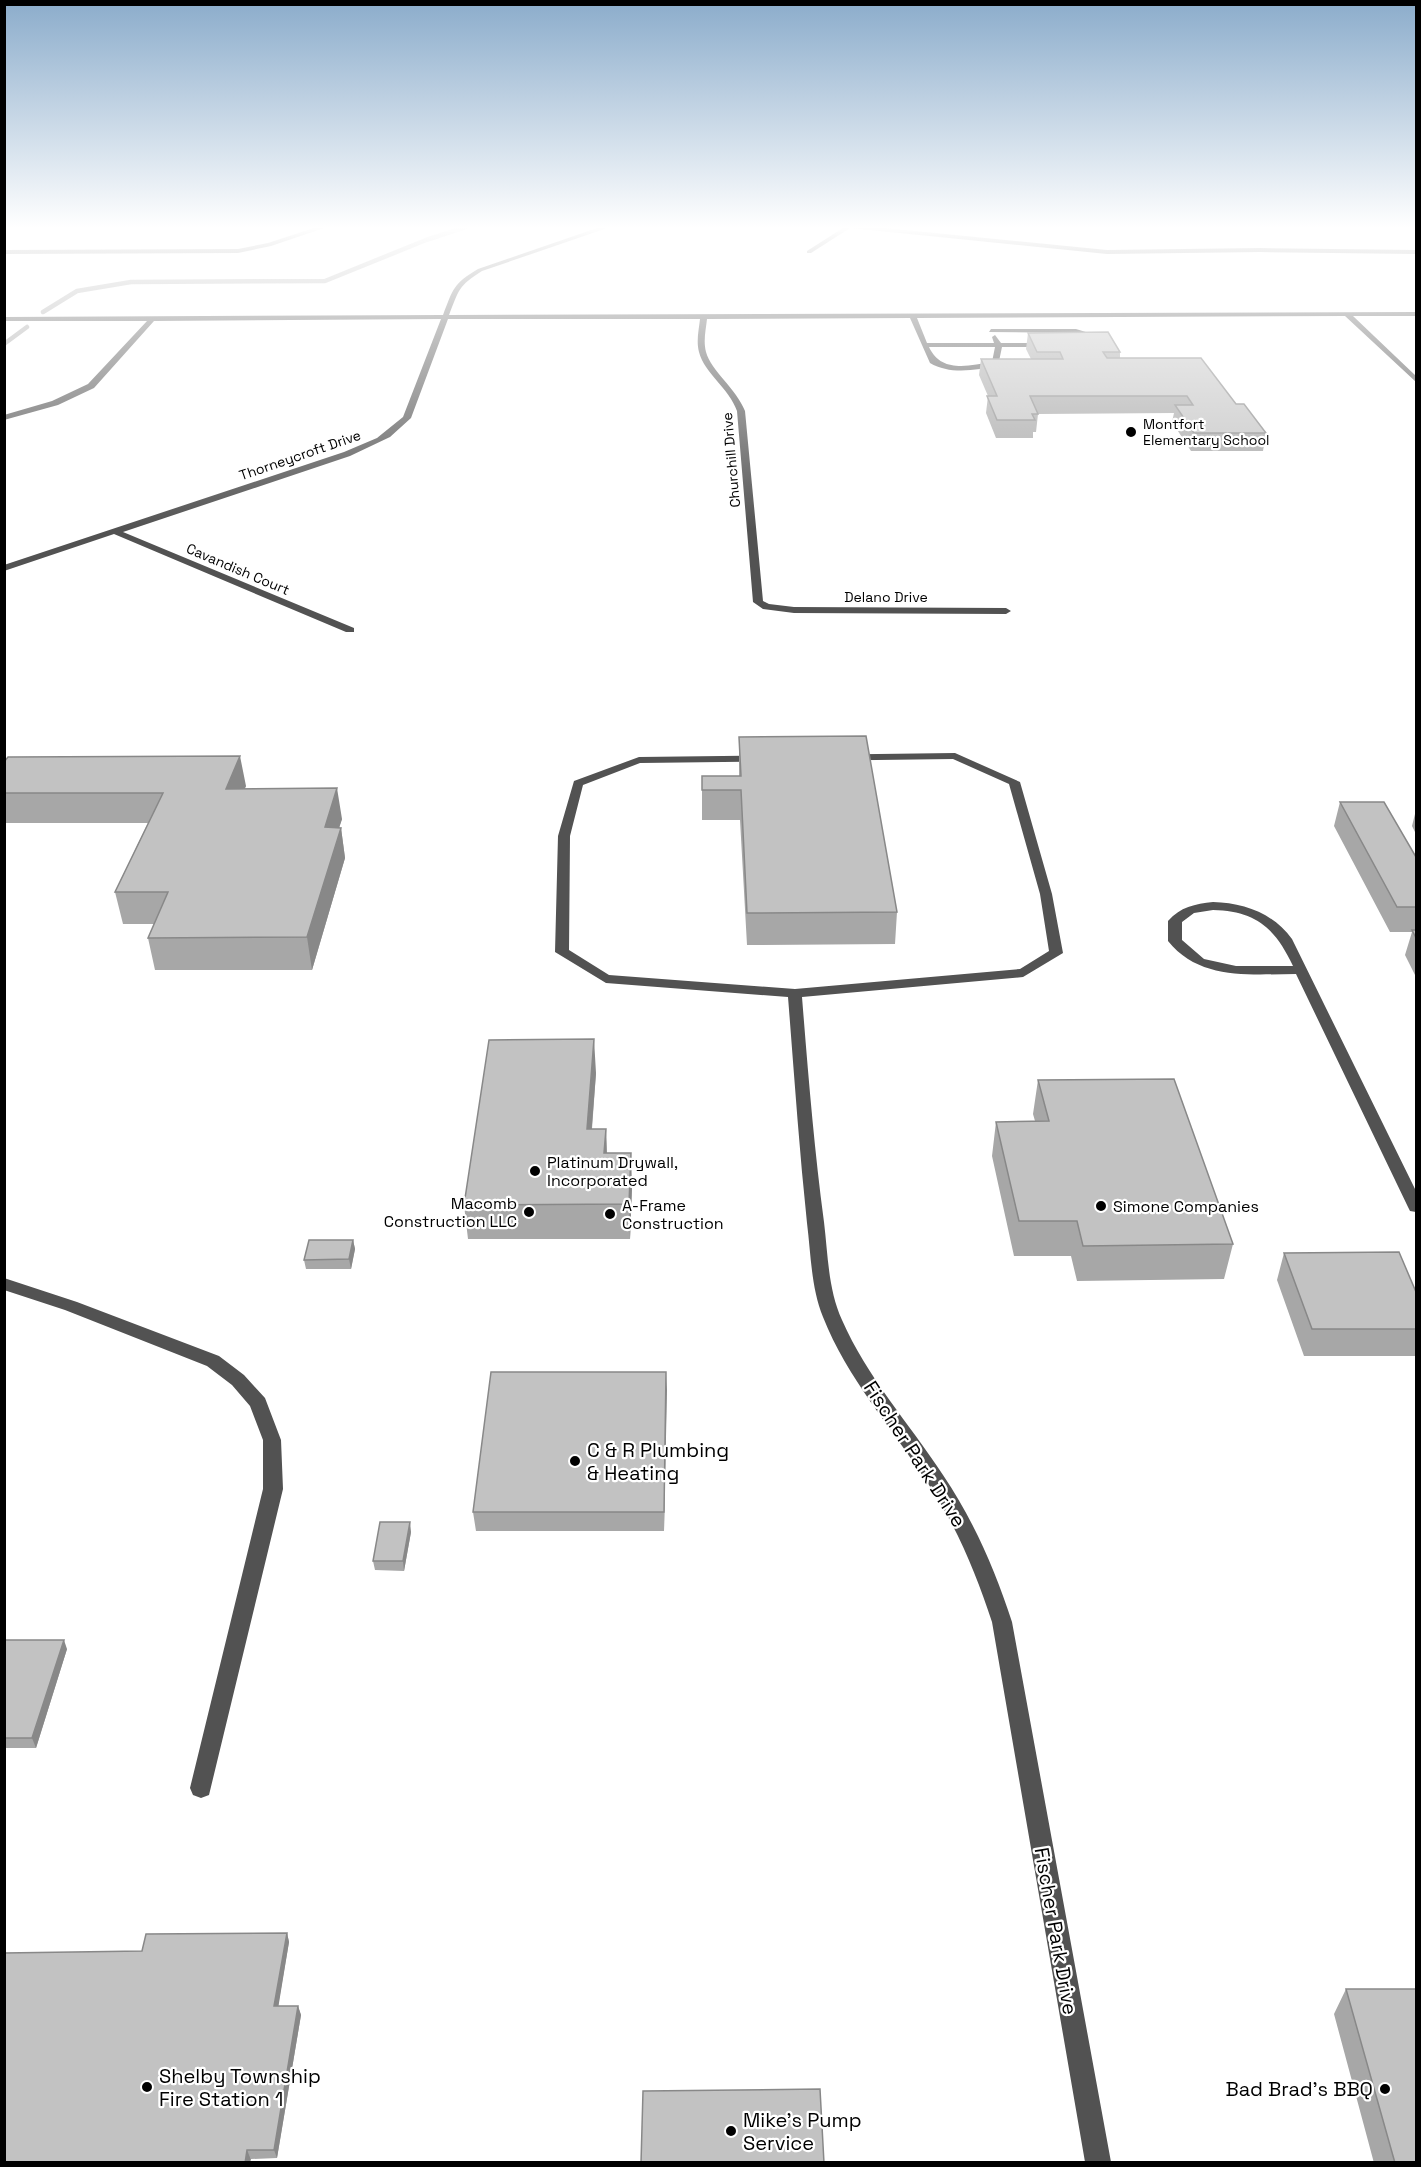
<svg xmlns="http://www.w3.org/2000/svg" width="1421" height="2167" font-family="'Space Grotesk',sans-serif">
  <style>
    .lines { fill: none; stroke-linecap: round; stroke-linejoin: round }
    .stream { stroke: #a0a0a0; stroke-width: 4.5 }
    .minor { fill: #525252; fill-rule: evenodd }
    .wall { fill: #a7a7a7 }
    .shaded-wall { fill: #888 }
    .building { fill: #c2c2c2; stroke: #888; stroke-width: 1.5 }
    .poi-dot { fill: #000; stroke: #fff; stroke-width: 2 }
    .labels { text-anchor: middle; stroke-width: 4.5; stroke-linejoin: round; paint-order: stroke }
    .far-poi-label { font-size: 14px; fill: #000; stroke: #fff; text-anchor: start }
    .far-street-label { font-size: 14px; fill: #000; stroke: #fff }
    .poi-label { font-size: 16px; fill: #000; stroke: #fff; text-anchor: start }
    .near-poi-label { font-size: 20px; fill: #000; stroke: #fff; text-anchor: start }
    .near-street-label { font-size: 20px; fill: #000; stroke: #fff }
  </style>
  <rect width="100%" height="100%" fill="#fff"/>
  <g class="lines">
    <path class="stream" d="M43,312L77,291L131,282L325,281L426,240L472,225
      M4,344L27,327"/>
    <path class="minor" d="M323,225H333L271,246L238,253L4,254V250L238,249L268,243Z
      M606,225H616L482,271C458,286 459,290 449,315L1416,312V316H1353L1416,376V382L1345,316L917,318L927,343H994L992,337L995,335L1001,343H1046L1050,345L1046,347H1002L998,366C976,370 950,375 930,363L910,318L707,319C706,329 703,341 706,352C711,371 736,388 745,411L763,601L769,604L794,607L1006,608L1011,611L1006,614L794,613L763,609L753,602L737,411C729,388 704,373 699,352C696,341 699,329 700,319H448L411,418L390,437L350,456L123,532L354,628V632H346L114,534L4,571V565L344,452L377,438L403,417L441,319L154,321L94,388L58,405L4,420V415L52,401L88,384L147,321H4V317L443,315C453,289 453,284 478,269ZM929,347H995L992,362C968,366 941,373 929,347Z
      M830,225H854L1107,250L1260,248L1416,250V254L1260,252L1107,254L850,228L811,253H807V251L843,228Z
      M991,329H1076L1089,333L1097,343L1089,344L1084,335L1076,333L989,332Z
      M955,753L1020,782L1052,894L1063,953L1023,977L802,997C808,1072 814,1147 824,1222C828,1255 828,1289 842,1320C867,1377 909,1423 943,1475C974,1521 995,1570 1012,1622L1111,2162H1085L992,1622C976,1573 956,1525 927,1482C892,1428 847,1378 823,1317C811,1287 811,1255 807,1223C799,1148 794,1072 788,997L606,983L555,952L558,836L574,781L639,757ZM953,759L1009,784L1040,894L1049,951L1020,969L795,989L609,975L569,950L570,836L583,785L640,763Z
      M1213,902C1244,903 1273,913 1292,939L1416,1191V1212L1410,1211L1408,1207L1296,974C1251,974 1200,981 1168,941V921C1180,907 1195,904 1213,902ZM1213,910C1256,911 1275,928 1293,966H1236L1204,959L1182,940V922L1194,913Z
      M4,1278L77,1302L219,1356L244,1375L265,1398L281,1440L283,1489L209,1795L201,1798L193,1795L190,1788L263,1489V1440L250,1406L232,1385L207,1366L65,1310L4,1290Z"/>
  </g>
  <path class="wall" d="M1028,333L1120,352V358L1236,404L1266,433L1263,451H1191L1172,422L1174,413L1038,414L1036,432H1033V438H996L986,413L988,396L979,375L981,359H1031L1026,349Z
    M739,737L897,912L895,944L747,945L740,820H702V776H739Z
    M246,786L244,789L342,819L339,828H341L345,858L312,970H155L148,938L154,924H123L115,892L148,823H4V793Z
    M1340,802L1416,857V977L1405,955L1412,932H1390L1334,826Z
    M1416,810V834L1412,826Z
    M596,1073L592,1129H606L607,1153L632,1187L630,1239H468L464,1205Z
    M1038,1080L1233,1244L1224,1279L1077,1281L1071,1256H1014L992,1156L996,1122L1035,1121L1033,1114Z
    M353,1240L355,1249L351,1269H306L304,1260Z
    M1284,1253L1416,1292V1356H1304L1277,1280Z
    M666,1372L664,1531H476L473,1512Z
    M411,1532L404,1571L375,1570L373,1561Z
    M4,1640L67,1649L36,1748H4Z
    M287,1933L289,1942L278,2006H298L301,2015L277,2158L251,2159L142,1951Z
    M1346,1989L1416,2163H1374L1334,2014Z"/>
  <path class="shaded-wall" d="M240,756L246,786L232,819L226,789Z
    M337,788L342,819L329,858L325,827Z
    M341,828L345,858L312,970L307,937Z
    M594,1039L596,1073L589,1163L587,1129Z
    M606,1129L607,1163L604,1153Z
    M631,1153L632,1187L630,1239L629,1204Z
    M353,1240L355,1249L351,1269L349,1259Z
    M666,1372L667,1390L664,1531V1512Z
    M410,1522L411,1532L404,1571L403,1561Z
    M64,1640L67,1649L36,1748L32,1738Z
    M287,1933L289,1942L277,2015L274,2006Z
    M298,2006L301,2015L277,2158L274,2150Z
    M247,2150L251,2159L250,2163H245Z"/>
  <path class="building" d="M1108,332L1120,352H1103L1107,358H1201L1236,404H1244L1266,433H1194L1175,405H1193L1187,396H1030L1038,414H1032L1035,420H997L987,396H997L981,359H1063L1060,352H1037L1028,333Z
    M866,736L897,912L747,913L741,790H702V776H741L739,737Z
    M240,756L226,789L337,788L325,827L341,828L307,937L148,938L168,892H115L163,793H4V762L8,757Z
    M1340,802H1384L1416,857V907H1397Z
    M1412,930H1416V938Z
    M594,1039L587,1129H606L604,1153H631L629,1204L464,1205L489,1040Z
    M1174,1079L1233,1244L1083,1246L1077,1221H1019L996,1122L1049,1121L1038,1080Z
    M309,1240H353L349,1259L304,1260Z
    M1399,1252L1416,1292V1329H1312L1284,1253Z
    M491,1372H666L664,1512H473Z
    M380,1522H410L403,1561H373Z
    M4,1640H64L32,1738H4Z
    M287,1933L274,2006H298L274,2150H247L245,2163H4V1953L142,1951L146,1934Z
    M1346,1989H1416V2163H1395Z
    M820,2089L824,2163H641L643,2091Z"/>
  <linearGradient id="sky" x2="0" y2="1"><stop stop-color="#8baccb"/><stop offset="0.43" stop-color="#fff"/><stop offset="1" stop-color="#fff" stop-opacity="0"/></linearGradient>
  <rect width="1421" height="529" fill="url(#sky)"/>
  <g class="poi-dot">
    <circle cx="1131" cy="432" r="6"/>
    <circle cx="535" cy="1171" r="6"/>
    <circle cx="1101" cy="1206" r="6"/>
    <circle cx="529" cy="1212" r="6"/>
    <circle cx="610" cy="1214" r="6"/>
    <circle cx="575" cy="1461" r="6"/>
    <circle cx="147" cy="2087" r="6"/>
    <circle cx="1385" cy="2089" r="6"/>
    <circle cx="731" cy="2131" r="6"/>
  </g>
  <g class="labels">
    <g class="far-poi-label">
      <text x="1143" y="429">Montfort<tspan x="1143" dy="16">Elementary School</tspan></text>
    </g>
    <g class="far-street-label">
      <text transform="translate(300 455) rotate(-19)" y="5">Thorneycroft Drive</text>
      <text transform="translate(731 460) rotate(-95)" y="5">Churchill Drive</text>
      <text transform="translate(238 569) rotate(23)" y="5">Cavandish Court</text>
      <text x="886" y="602">Delano Drive</text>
    </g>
    <g class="poi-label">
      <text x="547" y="1168">Platinum Drywall,<tspan x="547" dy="18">Incorporated</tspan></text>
      <text x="517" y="1209" text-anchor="end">Macomb<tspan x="517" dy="18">Construction LLC</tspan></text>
      <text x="622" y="1211">A-Frame<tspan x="622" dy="18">Construction</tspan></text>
      <text x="1113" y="1212">Simone Companies</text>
    </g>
    <g class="near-poi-label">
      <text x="587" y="1457">C &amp; R Plumbing<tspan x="587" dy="23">&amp; Heating</tspan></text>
      <text x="159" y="2083">Shelby Township<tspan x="159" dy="23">Fire Station 1</tspan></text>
      <text x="1373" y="2096" text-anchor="end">Bad Brad's BBQ</text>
      <text x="743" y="2127">Mike's Pump<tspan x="743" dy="23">Service</tspan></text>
    </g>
    <g class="near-street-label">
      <text transform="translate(915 1454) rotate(57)" y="7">Fischer Park Drive</text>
      <text transform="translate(1056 1931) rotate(80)" y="7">Fischer Park Drive</text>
    </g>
  </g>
  <rect width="1421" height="2167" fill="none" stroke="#000000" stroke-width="12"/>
</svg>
